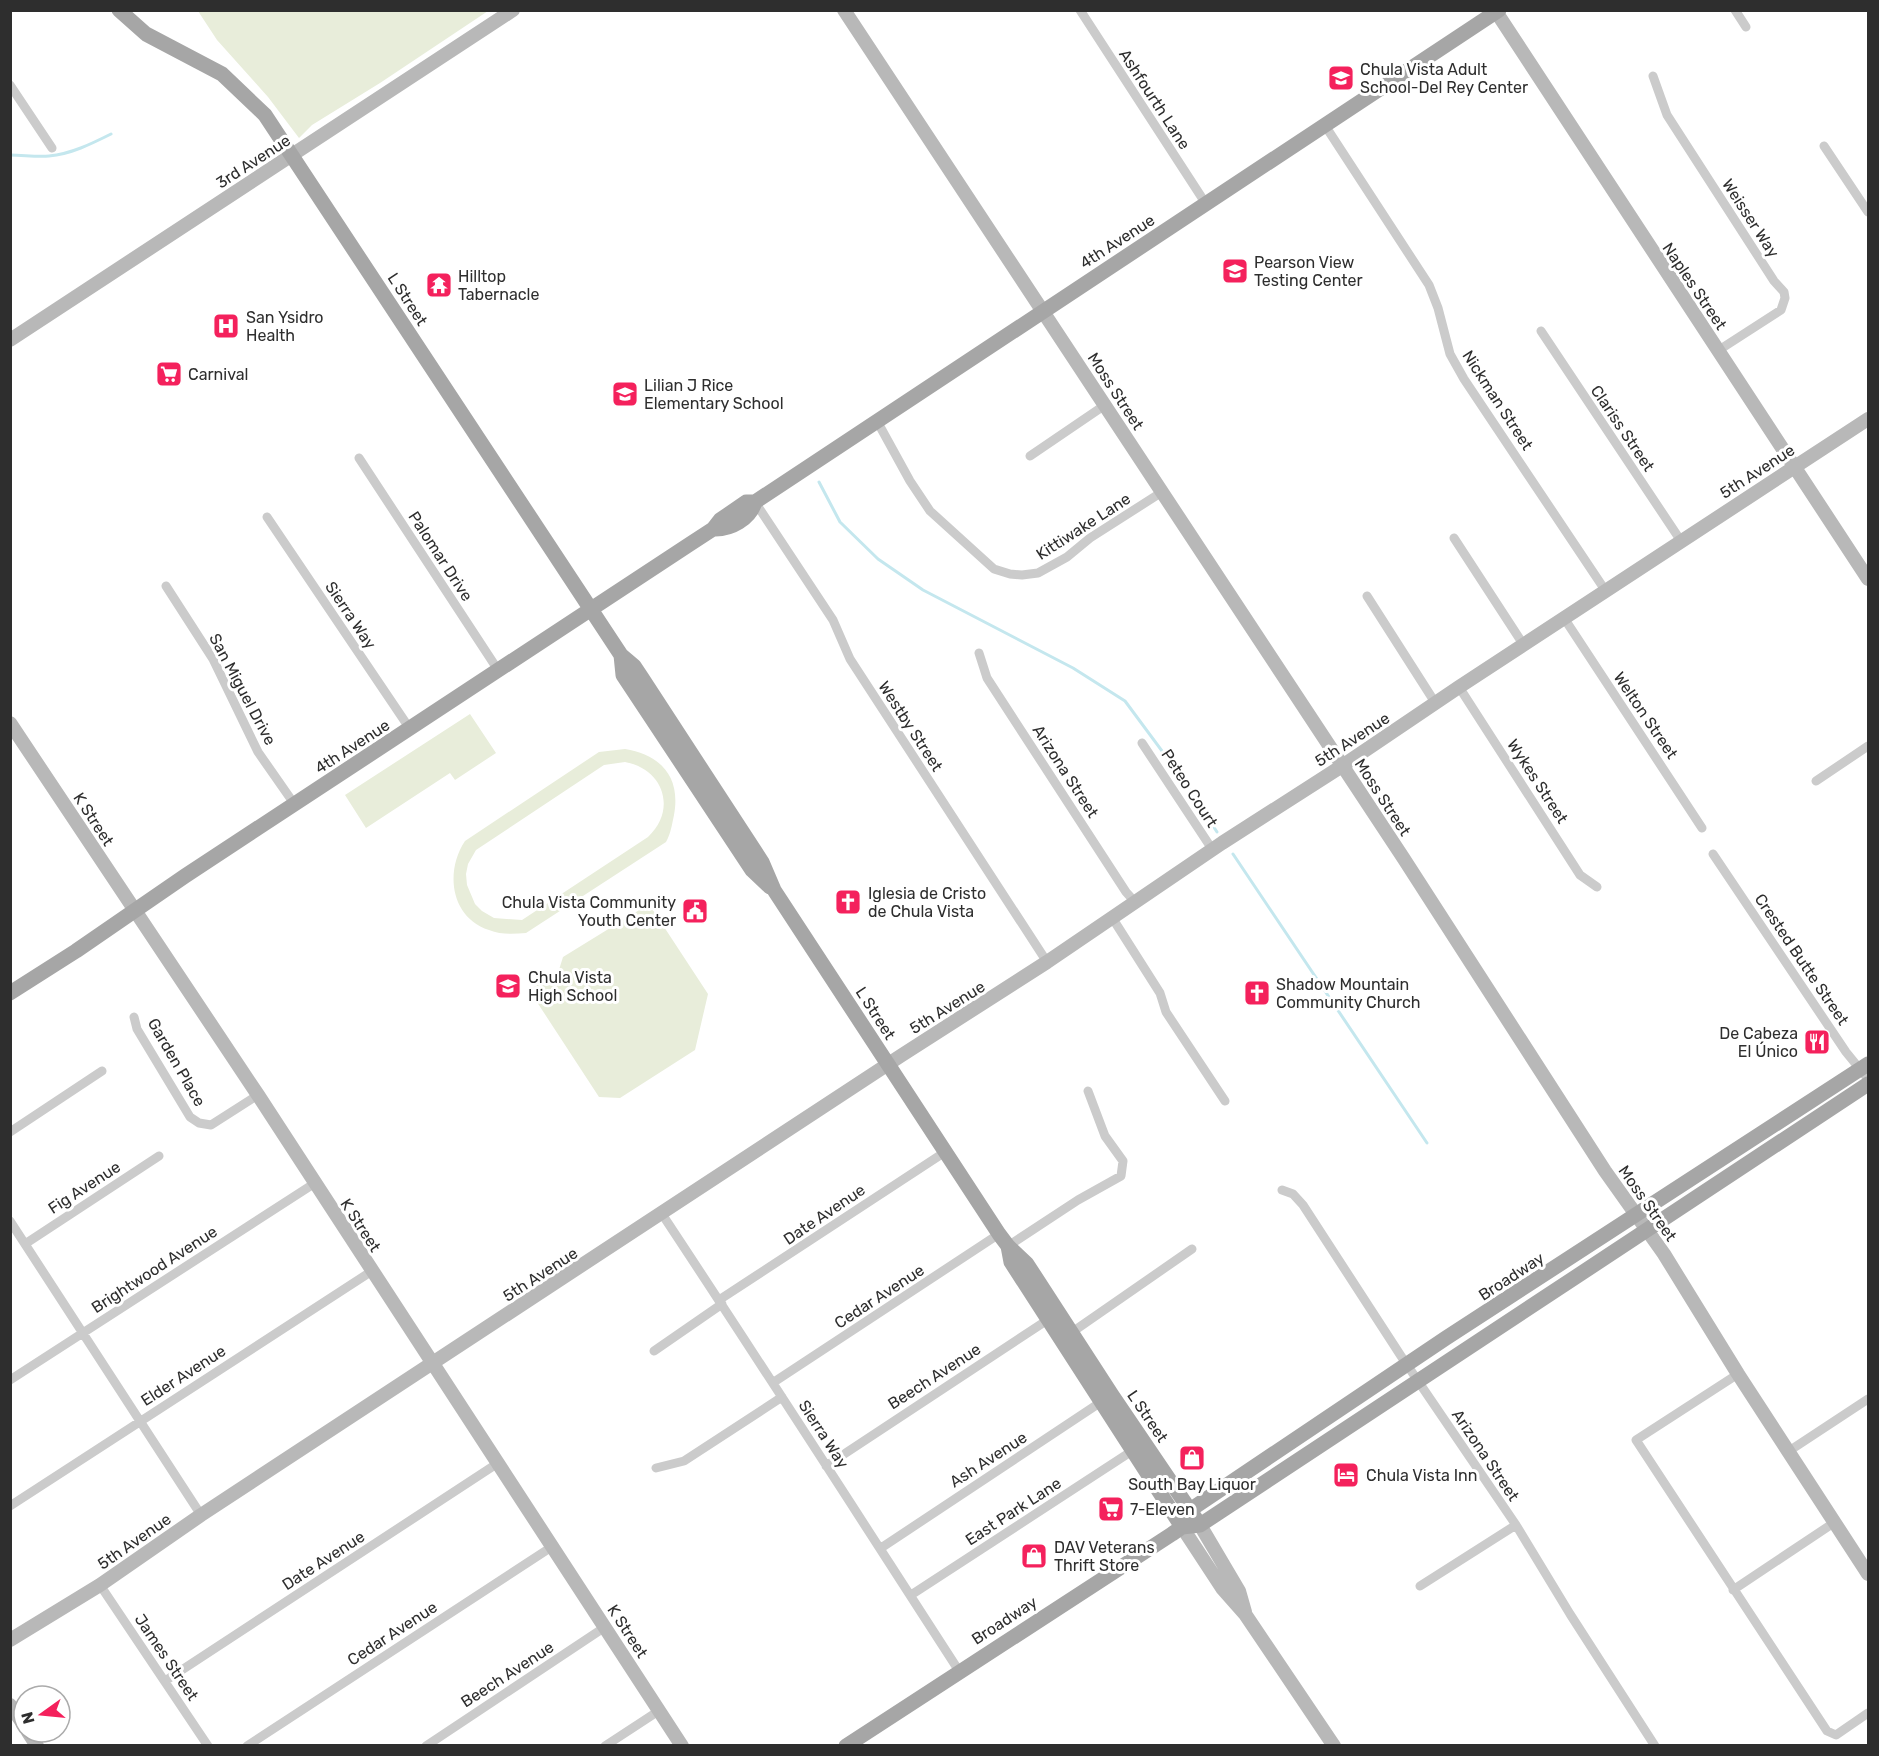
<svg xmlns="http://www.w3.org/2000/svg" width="1879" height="1756" font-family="Rubik,sans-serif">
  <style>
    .green { fill: #e8edda; fill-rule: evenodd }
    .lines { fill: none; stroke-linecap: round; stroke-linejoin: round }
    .stream { stroke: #c4e7ee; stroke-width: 3 }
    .street { stroke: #cbcbcb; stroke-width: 9 }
    .secondary { stroke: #b8b8b8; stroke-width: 14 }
    .primary { stroke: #a6a6a6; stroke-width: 15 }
    .labels { text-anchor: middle; stroke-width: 6; stroke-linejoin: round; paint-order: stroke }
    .poi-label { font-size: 16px; fill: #2e2e2e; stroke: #fff; text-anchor: start }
    .street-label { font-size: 16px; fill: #2e2e2e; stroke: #fff }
  </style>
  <rect width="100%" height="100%" fill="#fff"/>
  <path class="green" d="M198,11H488L380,83L312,125L299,138L268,97L217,40Z
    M470,714L496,753L455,780L450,773L366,828L345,795Z
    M625,749C661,755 681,777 674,815C672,824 671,833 666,842L526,933C514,934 501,935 489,930C450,917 445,871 465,841L599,752ZM625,762C664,769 677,810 648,837L522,920L494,918L482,911L475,904L467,885L466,874L468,864L476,850L604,765Z
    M649,904L708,994L695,1050L620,1098L599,1097L533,996L534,987L558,973L563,957Z"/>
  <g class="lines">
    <path class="stream" d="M10,155C23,155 36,157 49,156C71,154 91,144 111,134
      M819,482L840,522L878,559L923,590L1073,668L1125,701L1182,778L1217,832
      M1233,854L1427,1143"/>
    <path class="street" d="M1080,10L1206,204
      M1735,10L1746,27
      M1653,76L1667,115L1774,281L1784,292L1785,298L1781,310L1719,350
      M10,85L52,148
      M1326,127L1429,285L1438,308L1450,354L1464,379L1605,590
      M1824,146L1868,212
      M1541,331L1681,541
      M877,421L910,481L930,511L994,569L1010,574L1022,575L1038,573L1067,557L1090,538L1162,492
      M1030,456L1105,405
      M359,458L498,670
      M755,502L833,620L850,659L1047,962
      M267,517L410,729
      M1454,538L1523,644
      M166,586L213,659L258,752L295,805
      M1367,596L1436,704
      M1564,618L1702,828
      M979,653L987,678L1126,892L1135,902
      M1459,687L1580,875L1597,887
      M1142,743L1212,849
      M1816,781L1868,746
      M1713,854L1846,1052L1868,1079
      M1113,919L1160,993L1166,1012L1225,1101
      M134,1017L137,1029L190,1117L199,1123L211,1125L258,1095
      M10,1132L102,1071
      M1282,1190L1293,1194L1303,1205L1401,1356L1516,1525L1570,1614L1655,1746
      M662,1214C762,1365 860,1518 959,1671
      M10,1221L201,1515
      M25,1244L159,1156
      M1008,1246L1078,1200L1121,1176L1123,1161L1105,1136L1088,1091
      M719,1300L945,1152
      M1068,1335L1192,1249
      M654,1351L722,1304
      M1738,1374L1636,1440L1827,1731L1836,1735L1868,1713
      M10,1380L315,1183
      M774,1382L999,1234
      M1789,1451L1868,1399
      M826,1466L1052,1317
      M656,1468L684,1461L782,1397
      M10,1506L372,1271
      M881,1548L1104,1400
      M100,1585L208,1746
      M1420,1586L1516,1525
      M1733,1590L1835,1522
      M911,1595L1132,1451
      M165,1681L498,1463
      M247,1746L553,1546
      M426,1746L605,1627
      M605,1746L660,1710"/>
    <path class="secondary" d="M844,10L1404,859L1605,1171L1664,1254L1738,1374L1868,1574
      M1495,10L1868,579
      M10,340L513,10
      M10,723L258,1095L682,1746
      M1200,1525L1239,1591L1245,1612
      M1182,1527L1222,1588L1245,1614L1334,1746
      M10,1640L100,1585L201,1515L902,1055L1047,962L1222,843L1342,766L1459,687L1868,419
      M10,1705L24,1725
      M28,1732L37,1746"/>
    <path class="primary" d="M119,10L146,34L222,74L265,115L621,655L634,666L642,678L762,862L774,890L999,1234L1008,1246L1027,1264L1112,1395L1200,1525
      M713,529C731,530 750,519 755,502
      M621,655L623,675L752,870L770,887
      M10,993L76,951L185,876L690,544L713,529L720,520L739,507L746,502H755L1499,10
      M1008,1246L1011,1262L1182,1527
      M1186,1519L1190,1510L1446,1338L1868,1064
      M846,1746L1172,1534L1182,1527L1200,1525L1868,1084"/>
  </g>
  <defs>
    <symbol id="school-square" viewBox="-11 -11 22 22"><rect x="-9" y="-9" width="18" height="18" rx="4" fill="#f4215c" stroke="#fff"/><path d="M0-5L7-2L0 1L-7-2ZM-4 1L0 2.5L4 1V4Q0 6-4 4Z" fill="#fff"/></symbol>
    <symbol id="temple-square" viewBox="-11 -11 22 22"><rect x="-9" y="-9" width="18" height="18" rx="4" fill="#f4215c" stroke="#fff"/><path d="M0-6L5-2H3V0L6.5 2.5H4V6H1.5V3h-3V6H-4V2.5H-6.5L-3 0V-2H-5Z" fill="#fff"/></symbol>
    <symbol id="hospital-square" viewBox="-11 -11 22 22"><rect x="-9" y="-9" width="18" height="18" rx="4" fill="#f4215c" stroke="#fff"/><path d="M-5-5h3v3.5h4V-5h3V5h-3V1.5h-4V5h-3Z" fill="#fff"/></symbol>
    <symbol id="supermarket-square" viewBox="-11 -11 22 22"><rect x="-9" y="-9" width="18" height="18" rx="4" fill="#f4215c" stroke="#fff"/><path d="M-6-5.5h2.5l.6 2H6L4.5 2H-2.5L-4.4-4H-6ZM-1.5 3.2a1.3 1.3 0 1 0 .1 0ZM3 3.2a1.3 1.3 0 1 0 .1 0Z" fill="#fff"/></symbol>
    <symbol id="church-square" viewBox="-11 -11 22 22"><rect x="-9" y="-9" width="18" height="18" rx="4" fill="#f4215c" stroke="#fff"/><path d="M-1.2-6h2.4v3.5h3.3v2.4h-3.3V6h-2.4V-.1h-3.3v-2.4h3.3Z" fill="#fff"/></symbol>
    <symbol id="civic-square" viewBox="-11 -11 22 22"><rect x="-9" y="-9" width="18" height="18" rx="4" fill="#f4215c" stroke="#fff"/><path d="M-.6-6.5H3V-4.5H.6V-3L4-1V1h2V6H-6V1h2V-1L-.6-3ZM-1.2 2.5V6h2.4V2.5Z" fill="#fff"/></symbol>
    <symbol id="restaurant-square" viewBox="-11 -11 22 22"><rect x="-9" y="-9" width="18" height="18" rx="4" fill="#f4215c" stroke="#fff"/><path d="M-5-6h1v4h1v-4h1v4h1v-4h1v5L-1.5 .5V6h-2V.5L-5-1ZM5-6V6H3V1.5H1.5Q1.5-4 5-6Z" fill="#fff"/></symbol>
    <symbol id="shop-square" viewBox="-11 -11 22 22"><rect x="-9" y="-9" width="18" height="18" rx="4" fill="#f4215c" stroke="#fff"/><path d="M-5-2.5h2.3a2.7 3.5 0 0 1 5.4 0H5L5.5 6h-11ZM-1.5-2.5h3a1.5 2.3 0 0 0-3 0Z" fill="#fff"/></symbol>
    <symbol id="hotel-square" viewBox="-11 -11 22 22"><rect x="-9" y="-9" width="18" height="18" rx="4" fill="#f4215c" stroke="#fff"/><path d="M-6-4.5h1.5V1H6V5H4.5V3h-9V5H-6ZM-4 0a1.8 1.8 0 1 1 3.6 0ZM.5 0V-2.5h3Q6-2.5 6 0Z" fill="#fff"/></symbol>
  </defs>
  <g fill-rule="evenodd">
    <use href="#school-square" x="1326" y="63" width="30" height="30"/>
    <use href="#school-square" x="1220" y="256" width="30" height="30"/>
    <use href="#temple-square" x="424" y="270" width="30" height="30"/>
    <use href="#hospital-square" x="211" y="311" width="30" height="30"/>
    <use href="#supermarket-square" x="154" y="359" width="30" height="30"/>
    <use href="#school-square" x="610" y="379" width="30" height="30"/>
    <use href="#church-square" x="833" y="887" width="30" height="30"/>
    <use href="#civic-square" x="680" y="896" width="30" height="30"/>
    <use href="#school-square" x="493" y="971" width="30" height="30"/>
    <use href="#church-square" x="1242" y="978" width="30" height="30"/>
    <use href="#restaurant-square" x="1802" y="1027" width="30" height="30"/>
    <use href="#shop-square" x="1177" y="1443" width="30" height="30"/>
    <use href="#hotel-square" x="1331" y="1460" width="30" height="30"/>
    <use href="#supermarket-square" x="1096" y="1494" width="30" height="30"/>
    <use href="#shop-square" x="1019" y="1541" width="30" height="30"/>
  </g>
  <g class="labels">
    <g class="poi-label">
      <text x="1360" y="75">Chula Vista Adult<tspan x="1360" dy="18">School-Del Rey Center</tspan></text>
      <text x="1254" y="268">Pearson View<tspan x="1254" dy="18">Testing Center</tspan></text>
      <text x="458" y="282">Hilltop<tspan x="458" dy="18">Tabernacle</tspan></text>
      <text x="246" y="323">San Ysidro<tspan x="246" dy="18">Health</tspan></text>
      <text x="188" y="380">Carnival</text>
      <text x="644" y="391">Lilian J Rice<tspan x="644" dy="18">Elementary School</tspan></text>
      <text x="868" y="899">Iglesia de Cristo<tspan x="868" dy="18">de Chula Vista</tspan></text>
      <text x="676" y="908" text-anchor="end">Chula Vista Community<tspan x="676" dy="18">Youth Center</tspan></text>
      <text x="528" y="983">Chula Vista<tspan x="528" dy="18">High School</tspan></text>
      <text x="1276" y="990">Shadow Mountain<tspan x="1276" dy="18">Community Church</tspan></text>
      <text x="1798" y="1039" text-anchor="end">De Cabeza<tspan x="1798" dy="18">El Único</tspan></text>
      <text x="1366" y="1481">Chula Vista Inn</text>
      <text x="1192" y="1490" text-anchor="middle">South Bay Liquor</text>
      <text x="1130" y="1515">7-Eleven</text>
      <text x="1054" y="1553">DAV Veterans<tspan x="1054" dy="18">Thrift Store</tspan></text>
    </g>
    <g class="street-label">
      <text transform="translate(1155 99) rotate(57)" y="6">Ashfourth Lane</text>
      <text transform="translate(253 161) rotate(-33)" y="6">3rd Avenue</text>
      <text transform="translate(1751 218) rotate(57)" y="6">Weisser Way</text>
      <text transform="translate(1117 241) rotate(-33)" y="6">4th Avenue</text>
      <text transform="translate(1695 286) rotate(56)" y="6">Naples Street</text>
      <text transform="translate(408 299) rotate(57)" y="6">L Street</text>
      <text transform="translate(1116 391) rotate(57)" y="6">Moss Street</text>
      <text transform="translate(1498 400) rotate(57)" y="6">Nickman Street</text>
      <text transform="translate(1623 428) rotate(56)" y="6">Clariss Street</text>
      <text transform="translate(1757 471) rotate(-33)" y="6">5th Avenue</text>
      <text transform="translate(1083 526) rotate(-33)" y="6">Kittiwake Lane</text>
      <text transform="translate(441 556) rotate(57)" y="6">Palomar Drive</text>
      <text transform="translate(351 615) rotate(56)" y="6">Sierra Way</text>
      <text transform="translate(243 689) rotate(62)" y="6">San Miguel Drive</text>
      <text transform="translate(1646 715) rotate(56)" y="6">Welton Street</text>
      <text transform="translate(911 726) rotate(57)" y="6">Westby Street</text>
      <text transform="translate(1352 739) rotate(-33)" y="6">5th Avenue</text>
      <text transform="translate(352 746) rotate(-33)" y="6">4th Avenue</text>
      <text transform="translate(1066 771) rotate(57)" y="6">Arizona Street</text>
      <text transform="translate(1538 781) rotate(57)" y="6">Wykes Street</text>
      <text transform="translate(1190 788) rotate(57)" y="6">Peteo Court</text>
      <text transform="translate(1383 797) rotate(57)" y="6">Moss Street</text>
      <text transform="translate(94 819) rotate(57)" y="6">K Street</text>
      <text transform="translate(1802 959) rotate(56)" y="6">Crested Butte Street</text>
      <text transform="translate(947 1007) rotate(-32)" y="6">5th Avenue</text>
      <text transform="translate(876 1013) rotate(57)" y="6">L Street</text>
      <text transform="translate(177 1062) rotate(60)" y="6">Garden Place</text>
      <text transform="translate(84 1187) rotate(-33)" y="6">Fig Avenue</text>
      <text transform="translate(1648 1203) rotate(55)" y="6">Moss Street</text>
      <text transform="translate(824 1214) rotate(-34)" y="6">Date Avenue</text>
      <text transform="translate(361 1225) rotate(57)" y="6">K Street</text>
      <text transform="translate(154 1269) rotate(-33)" y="6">Brightwood Avenue</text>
      <text transform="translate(540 1274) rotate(-33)" y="6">5th Avenue</text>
      <text transform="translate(1511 1276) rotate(-33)" y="6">Broadway</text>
      <text transform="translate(879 1296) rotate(-33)" y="6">Cedar Avenue</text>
      <text transform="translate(183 1375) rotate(-33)" y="6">Elder Avenue</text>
      <text transform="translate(934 1376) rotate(-33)" y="6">Beech Avenue</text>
      <text transform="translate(1148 1416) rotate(56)" y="6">L Street</text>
      <text transform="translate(824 1434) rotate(57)" y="6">Sierra Way</text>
      <text transform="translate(1486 1455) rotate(56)" y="6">Arizona Street</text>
      <text transform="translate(988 1459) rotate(-33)" y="6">Ash Avenue</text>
      <text transform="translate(1013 1511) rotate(-33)" y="6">East Park Lane</text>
      <text transform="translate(134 1541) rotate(-35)" y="6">5th Avenue</text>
      <text transform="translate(323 1560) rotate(-33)" y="6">Date Avenue</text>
      <text transform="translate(1004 1620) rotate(-33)" y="6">Broadway</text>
      <text transform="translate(628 1631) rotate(57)" y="6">K Street</text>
      <text transform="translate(392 1633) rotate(-33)" y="6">Cedar Avenue</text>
      <text transform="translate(167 1657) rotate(56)" y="6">James Street</text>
      <text transform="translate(507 1674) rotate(-33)" y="6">Beech Avenue</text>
    </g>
  </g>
  <rect width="1879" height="1756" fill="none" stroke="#2e2e2e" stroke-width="24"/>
  <g transform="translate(42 1714) rotate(255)"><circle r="28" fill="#ffffff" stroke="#ababab" stroke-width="1.5"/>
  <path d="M0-4.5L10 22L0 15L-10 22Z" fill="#f4215c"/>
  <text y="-9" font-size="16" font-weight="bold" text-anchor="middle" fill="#2e2e2e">N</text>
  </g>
</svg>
